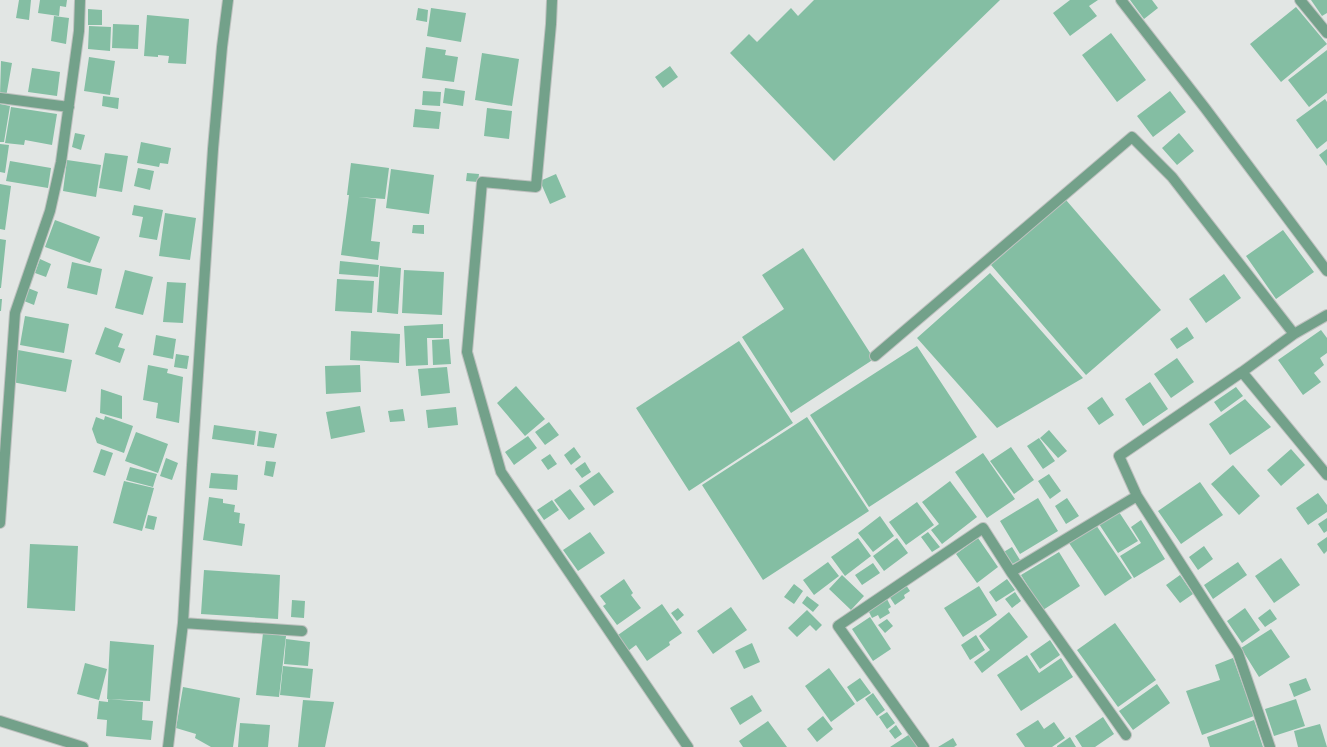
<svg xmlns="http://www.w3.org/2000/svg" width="1327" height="747" font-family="'Noto Serif',serif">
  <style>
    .building { fill: #84bea3 }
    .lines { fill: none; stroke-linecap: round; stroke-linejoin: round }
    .minor-casing { stroke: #bec1bf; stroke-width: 12 }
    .minor { stroke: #73a18a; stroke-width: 10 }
  </style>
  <rect width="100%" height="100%" fill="#e2e6e4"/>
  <path class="building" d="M19,0H31L29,20L16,18Z
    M40,0H67L66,7L60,6L59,16L38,13Z
    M814,0H1000L834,161L730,53L749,34L757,42L791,8L798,16Z
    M1070,0H1098L1089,6L1097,16L1070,36L1053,13Z
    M1130,0H1152L1158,8L1144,19Z
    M1311,0H1327V13L1322,16Z
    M1296,7L1327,44L1281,82L1250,44Z
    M418,8L428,10L427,22L416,20Z
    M431,8L466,13L461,42L427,36Z
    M88,9L102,10V25H88Z
    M147,15L189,19L186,64L168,63L169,56L158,55V57L144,56Z
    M54,16L69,18L66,44L51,41Z
    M113,24L139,25L138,49L112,48Z
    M89,26L111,27L110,51L88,49Z
    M1111,33L1146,80L1117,102L1082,55Z
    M426,47L446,50L445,55L458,57L454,82L422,78Z
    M1327,50V93L1309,107L1288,80Z
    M482,53L519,59L512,106L475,100Z
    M89,57L115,61L110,95L84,91Z
    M1,61L12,63L6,97L0,96Z
    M670,66L678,77L663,88L655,77Z
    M32,68L60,72L57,96L28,92Z
    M445,88L465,91L463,106L443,103Z
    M423,91L441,92L440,106L422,105Z
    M1170,91L1186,112L1153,137L1137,116Z
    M103,96L119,98L118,109L102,106Z
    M1325,99L1327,102V141L1317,149L1296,120Z
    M0,104L10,106L4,142H0Z
    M11,107L57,114L52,145L25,140L24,145L5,143Z
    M487,108L512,111L509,139L484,136Z
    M415,109L441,112L439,129L413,127Z
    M75,133L85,135L81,150L72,147Z
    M1179,133L1194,151L1177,165L1162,148Z
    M141,142L171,148L168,164L160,163L159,167L137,163Z
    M0,144L9,145L5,173L0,172Z
    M1327,149V166L1319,155Z
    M105,153L128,156L122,192L99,188Z
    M67,160L101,165L96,197L63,191Z
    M10,161L51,168L48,188L6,181Z
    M351,163L389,168L385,199L358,197L376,199L371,241L380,242L378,260L341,255L349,195H347Z
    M138,168L154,171L150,190L134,186Z
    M391,169L434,175L429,214L386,208Z
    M467,173L479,174L478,182L466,181Z
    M556,174L566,197L550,204L540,181Z
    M0,184L11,186L5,230L0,229Z
    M1066,200L1161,310L1086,375L991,265Z
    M134,205L163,210L157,240L139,237L143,217L132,215Z
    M165,213L196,218L190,260L159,256Z
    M55,220L100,237L90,263L45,247Z
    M413,225H424V234L412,233Z
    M1283,230L1314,272L1276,299L1246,256Z
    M0,239L6,240L1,288H0Z
    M803,248L874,359L791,413L742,337L784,309L762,275Z
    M40,259L51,264L46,277L35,273Z
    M340,261L379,265L378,277L339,274Z
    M72,262L102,269L97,295L67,288Z
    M380,266L401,268L398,314L377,312Z
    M125,270L153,277L143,315L115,308Z
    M404,270L444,272L442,315L402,313Z
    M990,273L1083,378L997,428L917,338Z
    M1224,274L1241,298L1206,323L1189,299Z
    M337,279L374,281L372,313L335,311Z
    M167,282L186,283L183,323L163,322Z
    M28,288L38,292L34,305L24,301Z
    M0,299H2L1,311H0Z
    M25,316L69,324L64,353L20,345Z
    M443,324V338H427L428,365L406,366L404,326Z
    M105,327L123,334L118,347L125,349L120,363L95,354Z
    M1187,327L1194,338L1177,349L1170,339Z
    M1321,330L1327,338V353L1320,358L1324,365L1314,373L1321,382L1303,395L1278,360Z
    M351,331L400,334L399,363L350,360Z
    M156,335L176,339L173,359L153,355Z
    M449,339L451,364L433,365L432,340Z
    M739,341L793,423L689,491L636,408Z
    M917,346L977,437L869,507L810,415Z
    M18,350L72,360L66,392L12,382Z
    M176,354L189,356L187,369L174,367Z
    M1177,358L1194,382L1171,398L1154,374Z
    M148,365L168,369L167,373L183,377L179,423L156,418L158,403L143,400Z
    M360,365L361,392L326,394L325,366Z
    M447,367L450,393L421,396L418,369Z
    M1150,382L1168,409L1143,426L1125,399Z
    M516,386L545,419L525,436L497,403Z
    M1236,387L1243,396L1221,412L1214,402Z
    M101,389L122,396V419L100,413Z
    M1102,397L1114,415L1099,425L1087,408Z
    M1245,399L1271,427L1230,455L1209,424Z
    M360,406L365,432L331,439L326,412Z
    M456,407L458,425L428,428L426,410Z
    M403,409L405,421L390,422L388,411Z
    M105,416L133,426L124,453L97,443L92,429L96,417L104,420Z
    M807,417L869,511L763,580L702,485Z
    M549,422L559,435L545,445L535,432Z
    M214,425L256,431L254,445L212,439Z
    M1049,430L1067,451L1058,458L1040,438Z
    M259,431L277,434L274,448L257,446Z
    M136,432L168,444L158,473L125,461Z
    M528,436L537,448L514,465L505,452Z
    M1039,438L1055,461L1043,469L1027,446Z
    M574,447L581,457L571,465L564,455Z
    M1011,447L1034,480L1014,494L990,461Z
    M101,449L113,453L105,476L93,472Z
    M1291,449L1305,465L1281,486L1267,470Z
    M983,453L1015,499L987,518L955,472Z
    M550,454L557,464L548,470L541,460Z
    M166,458L178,463L172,480L160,476Z
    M266,461L276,462L273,477L264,475Z
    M585,462L591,472L582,478L575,469Z
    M1233,465L1260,496L1239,515L1211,484Z
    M130,467L157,474L153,487L126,480Z
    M599,472L614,492L594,506L579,486Z
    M211,473L238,475L237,490L209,488Z
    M1049,474L1061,491L1050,499L1038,481Z
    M124,481L154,488L142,531L113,523Z
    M950,481L977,517L942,544L931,530L939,524L922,502Z
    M1200,482L1223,515L1181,544L1158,511Z
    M570,489L585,509L569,520L554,500Z
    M1318,493L1327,505V512L1308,525L1296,508Z
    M209,497L223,499V503L235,505L234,512L240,513L239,523L245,524L242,546L203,540Z
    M1038,498L1058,531L1020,554L1000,521Z
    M1067,498L1079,516L1066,524L1055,506Z
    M552,500L559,510L544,520L537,510Z
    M917,502L934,525L906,545L889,522Z
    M1119,512L1138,541L1118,553L1099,524Z
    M148,515L157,517L154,530L145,528Z
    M880,516L894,536L873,552L858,533Z
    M1327,518V531L1324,533L1318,524Z
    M1141,520L1165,559L1134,578L1120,556L1141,543L1131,527Z
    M1096,525L1132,578L1105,596L1069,543Z
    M590,532L605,553L578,571L563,550Z
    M928,532L940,547L932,552L921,537Z
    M1327,537V551L1324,554L1317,544Z
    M858,538L871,556L845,576L831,557Z
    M897,538L908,553L884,571L873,556Z
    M978,538L998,567L977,583L956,554Z
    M30,544L78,546L75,611L27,608Z
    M1204,546L1213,559L1198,570L1189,557Z
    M1012,547L1020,560L1009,566L1002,553Z
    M1059,552L1080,586L1043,610L1021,575Z
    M1281,558L1300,585L1274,603L1255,576Z
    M828,562L839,576L814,595L803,580Z
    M1238,562L1247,575L1213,599L1204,585Z
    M873,563L880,573L862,585L855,575Z
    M204,570L280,575L278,619L201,614Z
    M842,575L864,596L851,610L829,589Z
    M1180,575L1193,594L1180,603L1166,585Z
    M624,579L633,593L631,595L641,608L617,625L603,606L606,604L600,596Z
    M1007,579L1015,590L996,602L989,592Z
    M794,584L803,591L794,604L784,597Z
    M906,585L910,591L904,595L905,598L895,605L889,596Z
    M979,586L997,615L963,637L944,608Z
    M1015,592L1021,601L1012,608L1005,599Z
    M807,596L819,605L813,612L802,603Z
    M887,599L891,607L888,609L890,613L880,619L878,615L872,618L868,610Z
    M292,600L305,601L304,618L291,617Z
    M662,604L682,633L669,642L670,645L647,661L636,645L628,651L618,635Z
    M731,607L747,630L713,654L697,631Z
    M678,608L684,615L677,621L671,613Z
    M1245,608L1260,630L1242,643L1227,621Z
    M1270,609L1277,619L1265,627L1258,618Z
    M807,610L822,625L816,631L810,625L797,637L788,628Z
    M1009,612L1028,637L982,673L974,662L990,650L979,636Z
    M870,617L891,649L873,661L852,629Z
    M887,619L893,626L885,633L878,625Z
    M1115,623L1156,680L1118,707L1077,650Z
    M1271,629L1290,657L1259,677L1241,648Z
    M263,633L286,636L279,697L256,695Z
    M976,635L985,650L970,660L961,645Z
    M286,639L310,642L308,666L284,664Z
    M1050,640L1060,655L1040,669L1030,654Z
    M110,641L154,645L150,701L107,699Z
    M752,643L760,662L744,669L735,651Z
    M1027,655L1039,673L1061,658L1073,677L1021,711L997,675Z
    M1233,658L1254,716L1202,735L1186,691L1220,680L1215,665Z
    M85,663L107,669L99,700L77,694Z
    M283,666L313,669L310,698L280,695Z
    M829,668L855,704L831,722L805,686Z
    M860,678L871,693L857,702L847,687Z
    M1306,678L1311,690L1294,697L1289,684Z
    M1157,684L1170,703L1133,730L1119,711Z
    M183,687L240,698L233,747H211L195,738L196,734L176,728Z
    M873,693L885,710L877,716L865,699Z
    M752,695L762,711L740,725L730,708Z
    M108,699L143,702L142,720L153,721L151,740L106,736L107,720L97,719L99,701L108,702Z
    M1296,699L1305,726L1274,736L1265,709Z
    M303,700L334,702L325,747H298Z
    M887,712L895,723L887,729L879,717Z
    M823,716L833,729L817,742L807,729Z
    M1103,717L1114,734L1095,747H1082L1075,736Z
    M1038,720L1044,729L1054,722L1065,738L1052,747H1025L1016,734Z
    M1254,720L1263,747H1210L1207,737Z
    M768,721L787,747H743L739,741Z
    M240,723L270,725L268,747H238Z
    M1320,724L1327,747H1298L1294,731Z
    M896,725L902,734L895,739L889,731Z
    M910,734L920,747H890Z
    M1070,737L1076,747H1057V746Z
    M953,738L957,745L954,747H938Z"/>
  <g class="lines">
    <defs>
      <path id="minor" d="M552,0L551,24L536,187L482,182L467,352L501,472L688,747
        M1121,0L1205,108L1327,271
        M1300,0L1327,33
        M0,98L69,107
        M875,356L1132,137L1172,177L1294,334
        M1242,372L1327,475
        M1137,496L1238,653L1270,747
        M0,523L15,313L50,211L61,162L79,31L80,0
        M1011,572L1126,735
        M183,623L302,631
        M0,721L83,747
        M168,747L183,623L192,465L213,149L222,47L228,0
        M924,747L838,626L983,528L1011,572L1137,496L1119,456L1242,372L1294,334L1327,315"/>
    </defs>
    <use href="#minor" class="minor-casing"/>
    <use href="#minor" class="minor"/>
  </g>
</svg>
